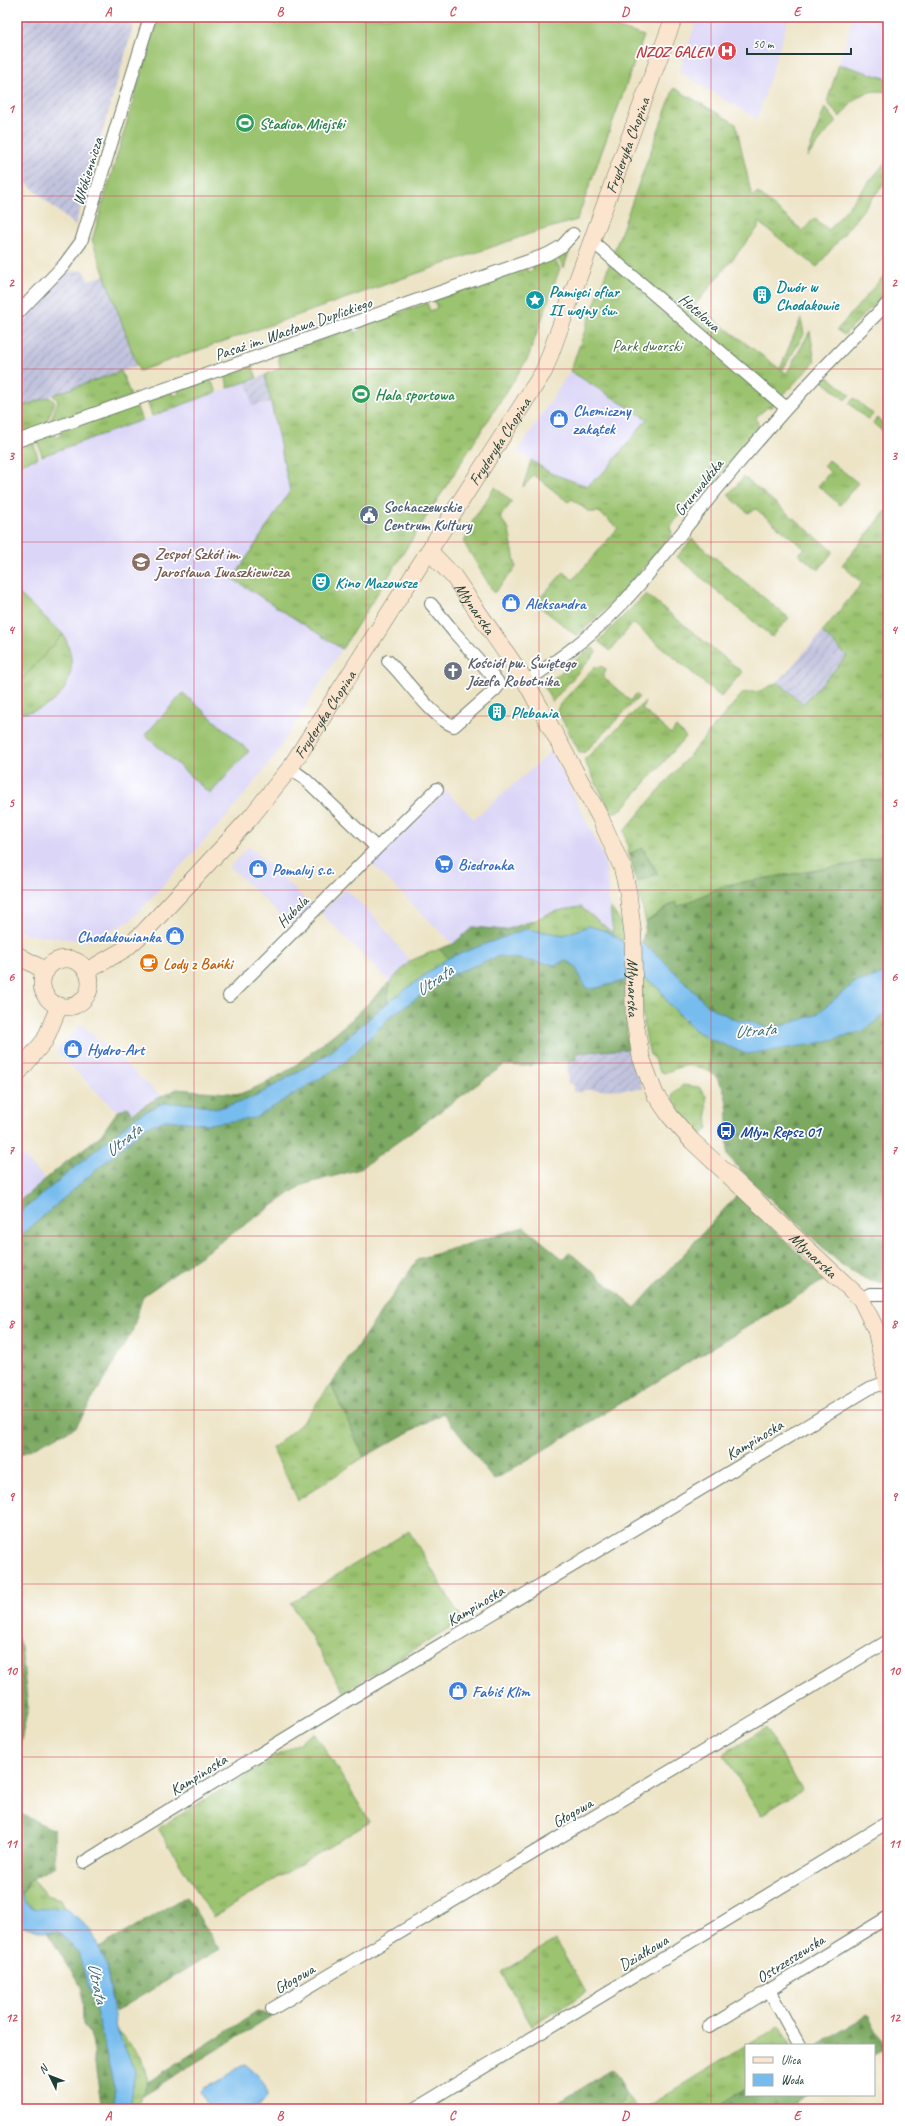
<svg xmlns="http://www.w3.org/2000/svg" width="905" height="2126" font-family="Caveat,sans-serif">
  <style>
    .built { fill: #dbd6f7 }
    .industrial { fill: url(#industrial-furrows) }
    .grass { fill: url(#grass-tufts); stroke: #5d8052 }
    .forest { fill: url(#forest-firs); stroke: #4e734b }
    .pitch { fill: #9bc36f; stroke: #5d8052 }
    .water { fill: #77bcee; stroke: #4b7c91 }
    .lines { fill: none; stroke-linecap: round; stroke-linejoin: round }
    .street-casing { stroke: #677767; stroke-width: 14 }
    .secondary-casing { stroke: #677767; stroke-width: 18 }
    .street { stroke: #fff; stroke-width: 12 }
    .secondary { stroke: #fbe5cf; stroke-width: 17 }
    .grid { fill: none; stroke: #d1495b; stroke-width: 1; stroke-opacity: 0.55 }
    .labels { text-anchor: middle; stroke-width: 3.5; stroke-linejoin: round; paint-order: stroke }
    .health-label { font-size: 16px; font-weight: bold; fill: #be3a42; stroke: #fff; text-anchor: end }
    .leisure-label { font-size: 16px; font-weight: bold; fill: #27864d; stroke: #fff; text-anchor: start }
    .street-label { font-size: 16px; fill: #1f3d34; stroke: #fff }
    .culture-label { font-size: 16px; font-weight: bold; fill: #0d838f; stroke: #fff; text-anchor: start }
    .park-label { font-size: 16px; fill: #446546; stroke: #fff }
    .shop-label { font-size: 16px; font-weight: bold; fill: #366cbe; stroke: #fff; text-anchor: start }
    .service-label { font-size: 16px; font-weight: bold; fill: #4e5e75; stroke: #fff; text-anchor: start }
    .education-label { font-size: 16px; font-weight: bold; fill: #785e54; stroke: #fff; text-anchor: start }
    .worship-label { font-size: 16px; font-weight: bold; fill: #5b616d; stroke: #fff; text-anchor: start }
    .food-label { font-size: 16px; font-weight: bold; fill: #c56008; stroke: #fff; text-anchor: start }
    .transit-label { font-size: 16px; font-weight: bold; fill: #164399; stroke: #fff; text-anchor: start }
    .water-label { font-size: 17px; font-style: italic; fill: #39636c; stroke: #fff }
    .neatline { fill: none; stroke: #d1495b; stroke-width: 1.5 }
    .grid-label { font-size: 13px; text-anchor: middle; font-weight: bold; fill: #d1495b }
  </style>
  <defs>
    <pattern id="industrial-furrows" width="10" height="10" patternUnits="userSpaceOnUse"><rect width="10" height="10" fill="#c1c2dd"/><path d="M-1 1l2-2M0 10L10 0M9 11l2-2" fill="none" stroke="#9c9fb4"/></pattern>
    <pattern id="grass-tufts" width="24" height="20" patternUnits="userSpaceOnUse"><rect width="24" height="20" fill="#9bc36f"/><path d="M3 7l-1-3M5 7V3M7 7l1-3M15 17l-1-3M17 17v-4M19 17l1-3" fill="none" stroke="#7ea05c"/></pattern>
    <pattern id="forest-firs" width="22" height="20" patternUnits="userSpaceOnUse"><rect width="22" height="20" fill="#7ca962"/><path d="M5 1l3.5 6h-7zM16 11l3.5 6h-7z" fill="#658b52"/></pattern>
  </defs>
  <rect width="100%" height="100%" fill="#fff"/>
  <filter id="ink" filterUnits="userSpaceOnUse"><feTurbulence type="fractalNoise" baseFrequency=".025" numOctaves="2"/><feDisplacementMap in="SourceGraphic" scale="8" xChannelSelector="R" yChannelSelector="G"/><feConvolveMatrix kernelMatrix="1 2 1 2 8 2 1 2 1" color-interpolation-filters="sRGB"/></filter>
  <filter id="wash" filterUnits="userSpaceOnUse"><feTurbulence type="fractalNoise" baseFrequency=".012" numOctaves="4" result="noise"/><feDisplacementMap in="SourceGraphic" scale="16" xChannelSelector="R" yChannelSelector="G"/><feGaussianBlur stdDeviation="0.9" result="paint"/><feColorMatrix in="noise" values="0 0 0 0 0 0 0 0 0 0 0 0 0 0 0 0 0 1.4 0 .05"/><feComposite in="paint" operator="in"/></filter>
  <g filter="url(#wash)">
    <rect width="100%" height="100%" fill="#ede4c6"/>
    <path class="built" d="M698,17H789L757,119L679,72Z
      M853,17H871L888,23V79L839,64Z
      M570,371L648,419L607,469L587,486L550,473L518,451Z
      M247,382L252,405L270,402L290,491L233,579L342,649L274,757L231,812L130,921L89,941L28,935L17,930V465Z
      M552,751L605,859L613,934L554,911L505,930L473,927L453,944L371,863L446,791L474,819Z
      M249,846L312,906L292,926L230,867Z
      M345,889L375,917L410,961L390,982L321,913Z
      M81,1024L162,1097L152,1101L132,1115L127,1107L117,1112L56,1051Z
      M17,1150L45,1179L17,1203Z"/>
    <path class="industrial" d="M17,17H136L75,226L17,175Z
      M84,270L88,281L105,275L137,366L17,408V326L67,272Z
      M265,375L270,402L252,406L247,382Z
      M822,632L848,656L803,704L778,682Z
      M628,1049L643,1089L584,1090L583,1092H573V1084H568L567,1061L576,1060V1053Z"/>
    <path class="grass" d="M839,64L888,79V92C862,88 855,99 840,117L827,102Z
      M674,88L736,124L752,197L757,192L803,231L814,218L829,230L888,159V179L817,267L758,222V228L695,305L780,369L801,318L804,334L782,371L787,373L810,331L815,362L770,408L769,406L756,417L759,429L714,484L707,482L670,527L672,534L620,595L577,636L535,603L564,572L573,580L618,528L599,512H589L572,499L568,502L534,475L523,487L531,460L550,473L587,486L607,469L647,419L570,371Z
      M825,107L836,121L807,157Z
      M570,248L564,268L557,258L558,255Z
      M550,259H554L560,268L528,358L342,649L233,579L290,491L265,375L280,368L278,355L353,328L355,333L361,330L359,327L427,303L430,311L437,308L434,300L526,268L528,272L534,270L532,266Z
      M888,271V291L844,335L837,330Z
      M252,364L257,378L228,388L225,374Z
      M121,371L131,396L49,425L58,401L53,395Z
      M829,377L850,395L845,400L824,382Z
      M210,379L217,392L152,416L147,401L172,392L174,396L179,394L178,390Z
      M49,397L55,402L45,426L17,436V408Z
      M854,398L873,414L868,420L849,403Z
      M136,405L142,420L42,456L37,439L54,434L56,438L61,435L60,432Z
      M877,418L888,427V436L873,423Z
      M33,441L38,458L17,465V447Z
      M829,460L858,483L840,505L818,486L830,472L824,466Z
      M744,477L833,551L819,570L798,554L805,549L756,509L748,513L728,495Z
      M495,487L512,502L500,517L509,530L516,567L494,593L464,543L473,520Z
      M886,511L888,512V854L853,864L726,885L678,907L674,902L646,922L636,882L658,874L643,848L629,854L624,831L743,693L760,691L778,682L803,704L847,656L822,632L862,583L842,565Z
      M692,539L789,618L772,637L677,557Z
      M646,594L742,672L721,697L633,623L610,651L598,641Z
      M63,634C85,674 61,712 17,713V685Z
      M592,647L596,652L552,702L544,686Z
      M601,666L606,669L603,677L631,701L636,694L639,697L585,752L580,753L557,710L561,703L593,668Z
      M645,702L642,709L671,734L676,727L686,737L623,808L612,814L584,760Z
      M581,907L613,933L610,907C619,919 626,928 626,943L606,931L589,926L564,935L526,929C541,912 560,910 581,907Z
      M439,949L448,958L387,1003L390,982L410,961Z
      M641,976L658,987L682,1019L695,1030L710,1039V1072C688,1062 685,1065 664,1073L659,1070L652,1055H650C643,1027 641,1005 641,976Z
      M683,1085L699,1087L706,1096L708,1128L705,1132L698,1135L673,1108V1093Z
      M331,1384L364,1457L298,1500L272,1448L301,1424Z
      M409,1531L462,1620L344,1692L291,1603Z
      M766,1728L802,1790L761,1815L723,1754Z
      M315,1733L370,1822L213,1917L158,1828Z
      M32,1879L46,1895L61,1899L65,1907C43,1909 33,1915 20,1895Z
      M555,1940L586,1992L532,2025L501,1973Z
      M780,2025L791,2045H748L776,2028Z
      M116,2029L141,2056L148,2082L136,2109H130L135,2070Z
      M746,2046V2089L714,2109H644Z
      M627,2093L637,2109H617Z"/>
    <path class="forest" d="M642,848L658,874L636,882L629,854Z
      M888,854V973L854,983L816,1015L781,1026L767,1028L749,1021H738L708,1006L661,958L642,943L646,922L675,902L678,907L726,885L853,864Z
      M535,920L526,929L448,958L439,949L453,944L473,927L505,930Z
      M499,955L556,965L564,960L575,965L593,989L625,981L628,1049L576,1053V1060L523,1066L504,1065L360,1169L302,1185L143,1296L132,1332L76,1427L17,1456V1239L145,1127L166,1120L208,1124L343,1064L392,1015L453,974Z
      M390,982L387,1003L328,1054L255,1097L216,1109L196,1104L163,1103L137,1116L17,1215V1203L60,1167L101,1135L117,1112L127,1107L132,1114L152,1101L177,1089L240,1094L266,1083L292,1068L350,1021Z
      M888,1011V1284L866,1279L843,1266L753,1183L728,1156C726,1130 735,1089 710,1072V1039L747,1054Z
      M737,1195L826,1279L494,1480L443,1413L364,1457L331,1384L418,1259L524,1227L563,1259L569,1252L635,1308Z
      M17,1637L21,1646L28,1708L17,1760Z
      M17,1812L54,1830L55,1866L32,1879L20,1895L17,1880Z
      M186,1896L219,1949L115,2012L106,1964L99,1948Z
      M47,1932H59L78,1952L95,2007L115,2091L112,2109H102L90,2033L83,2025L82,1988Z
      M257,2012L273,2015L143,2095L148,2082Z
      M868,2015L886,2048L874,2055V2045H818Z
      M613,2069L627,2093L617,2109H548Z
      M746,2089V2095H808L785,2109H714Z"/>
    <path class="pitch" d="M158,17H585L644,36L577,220L532,233L139,371L92,240Z
      M17,592L63,634L17,685Z
      M183,693L249,751L210,794L145,735Z"/>
    <path class="water" d="M589,926L606,931L626,943H642L661,958L708,1006L738,1021H749L767,1028L781,1026L816,1015L854,983L888,973V1011L863,1031L815,1044L747,1054L710,1039L695,1030L669,1004L658,987L641,976L593,989L586,988L575,966L565,960L556,965L499,956L453,974L392,1015L343,1064L255,1118L208,1124L166,1120L145,1127L17,1239V1215L137,1116L163,1103L196,1104L216,1109L255,1097L328,1054L387,1003L448,958L526,929L564,935Z
      M17,1880C25,1916 34,1909 65,1907L91,1930L106,1964L116,2029L135,2070L130,2109H112L115,2091L95,2007L78,1952L59,1932H42L17,1924Z
      M245,2064C255,2072 268,2083 267,2097L260,2105L251,2108H209L201,2092C205,2085 212,2085 218,2082C229,2077 233,2067 245,2064Z"/>
  </g>
  <g filter="url(#ink)">
    <g class="lines">
      <defs>
        <path id="street" d="M593,242L785,407
          M17,314L64,265L81,242L150,17
          M17,441L548,254L562,246L573,234
          M388,661C405,677 433,719 454,726L495,690L499,685L497,681L454,632L431,604
          M526,682C559,659 590,637 618,608C656,569 687,524 722,483C775,419 828,361 888,303
          M377,848L437,789
          M229,996L377,848L305,779L290,768
          M861,1299L870,1294H888
          M84,1862L348,1700L870,1388L887,1382
          M769,1990L799,2045
          M272,2009L888,1641
          M709,2027L888,1917
          M415,2109L888,1822"/>
        <g id="secondary">
          <path id="s1" d="M430,552L454,577L526,682L600,817L622,867L628,892L633,936L634,1016L641,1057L655,1094L670,1116L692,1141L861,1299L876,1330L888,1386"/>
          <path d="M17,955L46,971"/>
          <circle cx="66" cy="983" r="24"/>
          <path id="s2" d="M87,971L125,949L144,932L251,817L290,768L544,371L674,17"/>
          <path d="M17,1074L45,1040L59,1006"/>
        </g>
      </defs>
      <use href="#street" class="street-casing"/>
      <use href="#secondary" class="secondary-casing"/>
      <use href="#street" class="street"/>
      <use href="#secondary" class="secondary"/>
    </g>
  </g>
  <path class="grid" d="M194,17V2109M366,17V2109M539,17V2109M711,17V2109M17,196H888M17,369H888M17,542H888M17,716H888M17,890H888M17,1063H888M17,1236H888M17,1410H888M17,1584H888M17,1757H888M17,1930H888"/>
  <defs>
    <symbol id="hospital-disc" viewBox="-11 -11 22 22"><circle r="9.5" fill="#e0444e" stroke="#fff"/><path d="M-5-5h3v3.5h4V-5h3V5h-3V1.5h-4V5h-3Z" fill="#fff"/></symbol>
    <symbol id="stadium-disc" viewBox="-11 -11 22 22"><circle r="9.5" fill="#2e9e5b" stroke="#fff"/><path d="M0-5a6.5 5 0 1 0 0 10a6.5 5 0 1 0 0-10ZM-3.5-1.8h7v3.6h-7Z" fill="#fff"/></symbol>
    <symbol id="building-disc" viewBox="-11 -11 22 22"><circle r="9.5" fill="#0f9aa8" stroke="#fff"/><path d="M-4-6H4V6H1V3H-1V6H-4ZM-2.5-4.3h1.7v1.8h-1.7ZM.8-4.3h1.7v1.8H.8ZM-2.5-1h1.7V.8h-1.7ZM.8-1h1.7V.8H.8Z" fill="#fff"/></symbol>
    <symbol id="sight-disc" viewBox="-11 -11 22 22"><circle r="9.5" fill="#0f9aa8" stroke="#fff"/><path d="M0-6L1.8-2.2L6-1.7L2.9 1.2L3.7 5.4L0 3.3L-3.7 5.4L-2.9 1.2L-6-1.7L-1.8-2.2Z" fill="#fff"/></symbol>
    <symbol id="shop-disc" viewBox="-11 -11 22 22"><circle r="9.5" fill="#3f7fe0" stroke="#fff"/><path d="M-5-2.5h2.3a2.7 3.5 0 0 1 5.4 0H5L5.5 6h-11ZM-1.5-2.5h3a1.5 2.3 0 0 0-3 0Z" fill="#fff"/></symbol>
    <symbol id="civic-disc" viewBox="-11 -11 22 22"><circle r="9.5" fill="#5c6f8a" stroke="#fff"/><path d="M-.6-6.5H3V-4.5H.6V-3L4-1V1h2V6H-6V1h2V-1L-.6-3ZM-1.2 2.5V6h2.4V2.5Z" fill="#fff"/></symbol>
    <symbol id="school-disc" viewBox="-11 -11 22 22"><circle r="9.5" fill="#8d6e63" stroke="#fff"/><path d="M0-5L7-2L0 1L-7-2ZM-4 1L0 2.5L4 1V4Q0 6-4 4Z" fill="#fff"/></symbol>
    <symbol id="theatre-disc" viewBox="-11 -11 22 22"><circle r="9.5" fill="#0f9aa8" stroke="#fff"/><path d="M-5-5.5Q0-4 5-5.5V0Q5 5 0 6Q-5 5-5 0ZM-3.3-2.5H-1v1.5H-3.3ZM1-2.5H3.3v1.5H1ZM-2.8 1Q0 5.5 2.8 1Z" fill="#fff"/></symbol>
    <symbol id="church-disc" viewBox="-11 -11 22 22"><circle r="9.5" fill="#6b7280" stroke="#fff"/><path d="M-1.2-6h2.4v3.5h3.3v2.4h-3.3V6h-2.4V-.1h-3.3v-2.4h3.3Z" fill="#fff"/></symbol>
    <symbol id="supermarket-disc" viewBox="-11 -11 22 22"><circle r="9.5" fill="#3f7fe0" stroke="#fff"/><path d="M-6-5.5h2.5l.6 2H6L4.5 2H-2.5L-4.4-4H-6ZM-1.5 3.2a1.3 1.3 0 1 0 .1 0ZM3 3.2a1.3 1.3 0 1 0 .1 0Z" fill="#fff"/></symbol>
    <symbol id="cafe-disc" viewBox="-11 -11 22 22"><circle r="9.5" fill="#e8710a" stroke="#fff"/><path d="M-5.5-4.5H6V0H3Q3 3.5 0 3.5H-2.5Q-5.5 3.5-5.5 0ZM3-3.2v2h1.7v-2ZM-6 4.5H4V6H-6Z" fill="#fff"/></symbol>
    <symbol id="bus-disc" viewBox="-11 -11 22 22"><circle r="9.5" fill="#1a4fb4" stroke="#fff"/><path d="M-5-6H5V4H4V6H2V4H-2V6H-4V4H-5ZM-3.5-4V0h7V-4ZM-3.5 1.2v1.5H-2V1.2ZM2 1.2v1.5H3.5V1.2Z" fill="#fff"/></symbol>
  </defs>
  <g fill-rule="evenodd">
    <use href="#hospital-disc" x="716" y="40" width="22" height="22"/>
    <use href="#stadium-disc" x="234" y="112" width="22" height="22"/>
    <use href="#building-disc" x="751" y="284" width="22" height="22"/>
    <use href="#sight-disc" x="524" y="289" width="22" height="22"/>
    <use href="#stadium-disc" x="350" y="383" width="22" height="22"/>
    <use href="#shop-disc" x="548" y="408" width="22" height="22"/>
    <use href="#civic-disc" x="358" y="504" width="22" height="22"/>
    <use href="#school-disc" x="130" y="551" width="22" height="22"/>
    <use href="#theatre-disc" x="310" y="571" width="22" height="22"/>
    <use href="#shop-disc" x="500" y="592" width="22" height="22"/>
    <use href="#church-disc" x="442" y="660" width="22" height="22"/>
    <use href="#building-disc" x="486" y="701" width="22" height="22"/>
    <use href="#supermarket-disc" x="433" y="853" width="22" height="22"/>
    <use href="#shop-disc" x="247" y="858" width="22" height="22"/>
    <use href="#shop-disc" x="164" y="925" width="22" height="22"/>
    <use href="#cafe-disc" x="138" y="952" width="22" height="22"/>
    <use href="#shop-disc" x="62" y="1038" width="22" height="22"/>
    <use href="#bus-disc" x="715" y="1120" width="22" height="22"/>
    <use href="#shop-disc" x="447" y="1680" width="22" height="22"/>
  </g>
  <g class="labels">
    <g class="health-label">
      <text x="713" y="57">NZOZ GALEN</text>
    </g>
    <g class="leisure-label">
      <text x="259" y="129">Stadion Miejski</text>
      <text x="375" y="400">Hala sportowa</text>
    </g>
    <g class="street-label">
      <text dy="6" stroke="none"><textPath href="#s2" startOffset="1001">Fryderyka Chopina</textPath></text>
      <text transform="translate(87 171) rotate(-73)" y="6">Włókiennicza</text>
      <text transform="translate(700 312) rotate(41)" y="6">Hotelowa</text>
      <text transform="translate(293 328) rotate(-19)" y="6">Pasaż im. Wacława Duplickiego</text>
      <text dy="6" stroke="none"><textPath href="#s2" startOffset="677">Fryderyka Chopina</textPath></text>
      <text transform="translate(698 487) rotate(-51)" y="6">Grunwaldzka</text>
      <text dy="6" stroke="none"><textPath href="#s1" startOffset="72">Młynarska</textPath></text>
      <text dy="6" stroke="none"><textPath href="#s2" startOffset="353">Fryderyka Chopina</textPath></text>
      <text transform="translate(292 911) rotate(-45)" y="6">Hubala</text>
      <text dy="6" stroke="none"><textPath href="#s1" startOffset="492">Młynarska</textPath></text>
      <text dy="6" stroke="none"><textPath href="#s1" startOffset="828">Młynarska</textPath></text>
      <text transform="translate(754 1439) rotate(-31)" y="6">Kampinoska</text>
      <text transform="translate(475 1605) rotate(-31)" y="6">Kampinoska</text>
      <text transform="translate(198 1774) rotate(-32)" y="6">Kampinoska</text>
      <text transform="translate(572 1812) rotate(-31)" y="6">Głogowa</text>
      <text transform="translate(643 1952) rotate(-31)" y="6">Działkowa</text>
      <text transform="translate(790 1958) rotate(-32)" y="6">Ostrzeszewska</text>
      <text transform="translate(294 1978) rotate(-31)" y="6">Głogowa</text>
    </g>
    <g class="culture-label">
      <text x="776" y="292">Dwór w<tspan x="776" dy="18">Chodakowie</tspan></text>
      <text x="549" y="297">Pamięci ofiar<tspan x="549" dy="18">II wojny św.</tspan></text>
      <text x="335" y="588">Kino Mazowsze</text>
      <text x="511" y="718">Plebania</text>
    </g>
    <g class="park-label">
      <text x="647" y="351">Park dworski</text>
    </g>
    <g class="shop-label">
      <text x="573" y="416">Chemiczny<tspan x="573" dy="18">zakątek</tspan></text>
      <text x="525" y="609">Aleksandra</text>
      <text x="458" y="870">Biedronka</text>
      <text x="272" y="875">Pomaluj s.c.</text>
      <text x="161" y="942" text-anchor="end">Chodakowianka</text>
      <text x="87" y="1055">Hydro-Art</text>
      <text x="472" y="1697">Fabiś Klim</text>
    </g>
    <g class="service-label">
      <text x="383" y="512">Sochaczewskie<tspan x="383" dy="18">Centrum Kultury</tspan></text>
    </g>
    <g class="education-label">
      <text x="155" y="559">Zespoł Szkół im.<tspan x="155" dy="18">Jarosława Iwaszkiewicza</tspan></text>
    </g>
    <g class="worship-label">
      <text x="467" y="668">Kościół pw. Świętego<tspan x="467" dy="18">Józefa Robotnika</tspan></text>
    </g>
    <g class="food-label">
      <text x="163" y="969">Lody z Bańki</text>
    </g>
    <g class="transit-label">
      <text x="740" y="1137">Młyn Repsz 01</text>
    </g>
    <g class="water-label">
      <text transform="translate(434 980) rotate(-35)" y="6">Utrata</text>
      <text transform="translate(755 1030) rotate(-5)" y="6">Utrata</text>
      <text transform="translate(123 1140) rotate(-39)" y="6">Utrata</text>
      <text transform="translate(98 1983) rotate(78)" y="6">Utrata</text>
    </g>
  </g>
  <rect width="905" height="2126" fill="none" stroke="#fff" stroke-width="44"/>
  <rect x="745" y="2044" width="130" height="52" fill="#ffffff" stroke="#a5b1ae"/>
  <rect x="753" y="2057" width="20" height="6" fill="#fbe5cf" stroke="#a5b1ae"/>
  <text x="781" y="2064" font-size="12" fill="#1f3d34">Ulica</text>
  <rect x="753" y="2074" width="20" height="12" fill="#77bcee" stroke="#a5b1ae"/>
  <text x="781" y="2084" font-size="12" fill="#1f3d34">Woda</text>
  <g transform="translate(50 2076) rotate(313)" stroke="#ffffff" stroke-width="3" paint-order="stroke">
  <path d="M0-3L7 15L0 10L-7 15Z" fill="#1f3d34"/>
  <text y="-6" font-size="11" font-weight="bold" text-anchor="middle" fill="#1f3d34">N</text>
  </g>
  <path d="M747 48v6h104v-6" fill="none" stroke="#1f3d34" stroke-width="2"/>
  <text x="753" y="48" font-size="12" fill="#1f3d34" stroke="#ffffff" stroke-width="3" paint-order="stroke">50 m</text>
  <rect x="22" y="22" width="861" height="2082" class="neatline"/>
  <g class="grid-label">
    <text x="108" y="16">A</text>
    <text x="280" y="16">B</text>
    <text x="452" y="16">C</text>
    <text x="625" y="16">D</text>
    <text x="797" y="16">E</text>
    <text x="11" y="113">1</text>
    <text x="894" y="113">1</text>
    <text x="11" y="287">2</text>
    <text x="894" y="287">2</text>
    <text x="11" y="460">3</text>
    <text x="894" y="460">3</text>
    <text x="11" y="634">4</text>
    <text x="894" y="634">4</text>
    <text x="11" y="807">5</text>
    <text x="894" y="807">5</text>
    <text x="11" y="981">6</text>
    <text x="894" y="981">6</text>
    <text x="11" y="1154">7</text>
    <text x="894" y="1154">7</text>
    <text x="11" y="1328">8</text>
    <text x="894" y="1328">8</text>
    <text x="11" y="1501">9</text>
    <text x="894" y="1501">9</text>
    <text x="11" y="1675">10</text>
    <text x="894" y="1675">10</text>
    <text x="11" y="1848">11</text>
    <text x="894" y="1848">11</text>
    <text x="11" y="2022">12</text>
    <text x="894" y="2022">12</text>
    <text x="108" y="2120">A</text>
    <text x="280" y="2120">B</text>
    <text x="452" y="2120">C</text>
    <text x="625" y="2120">D</text>
    <text x="797" y="2120">E</text>
  </g>
</svg>
